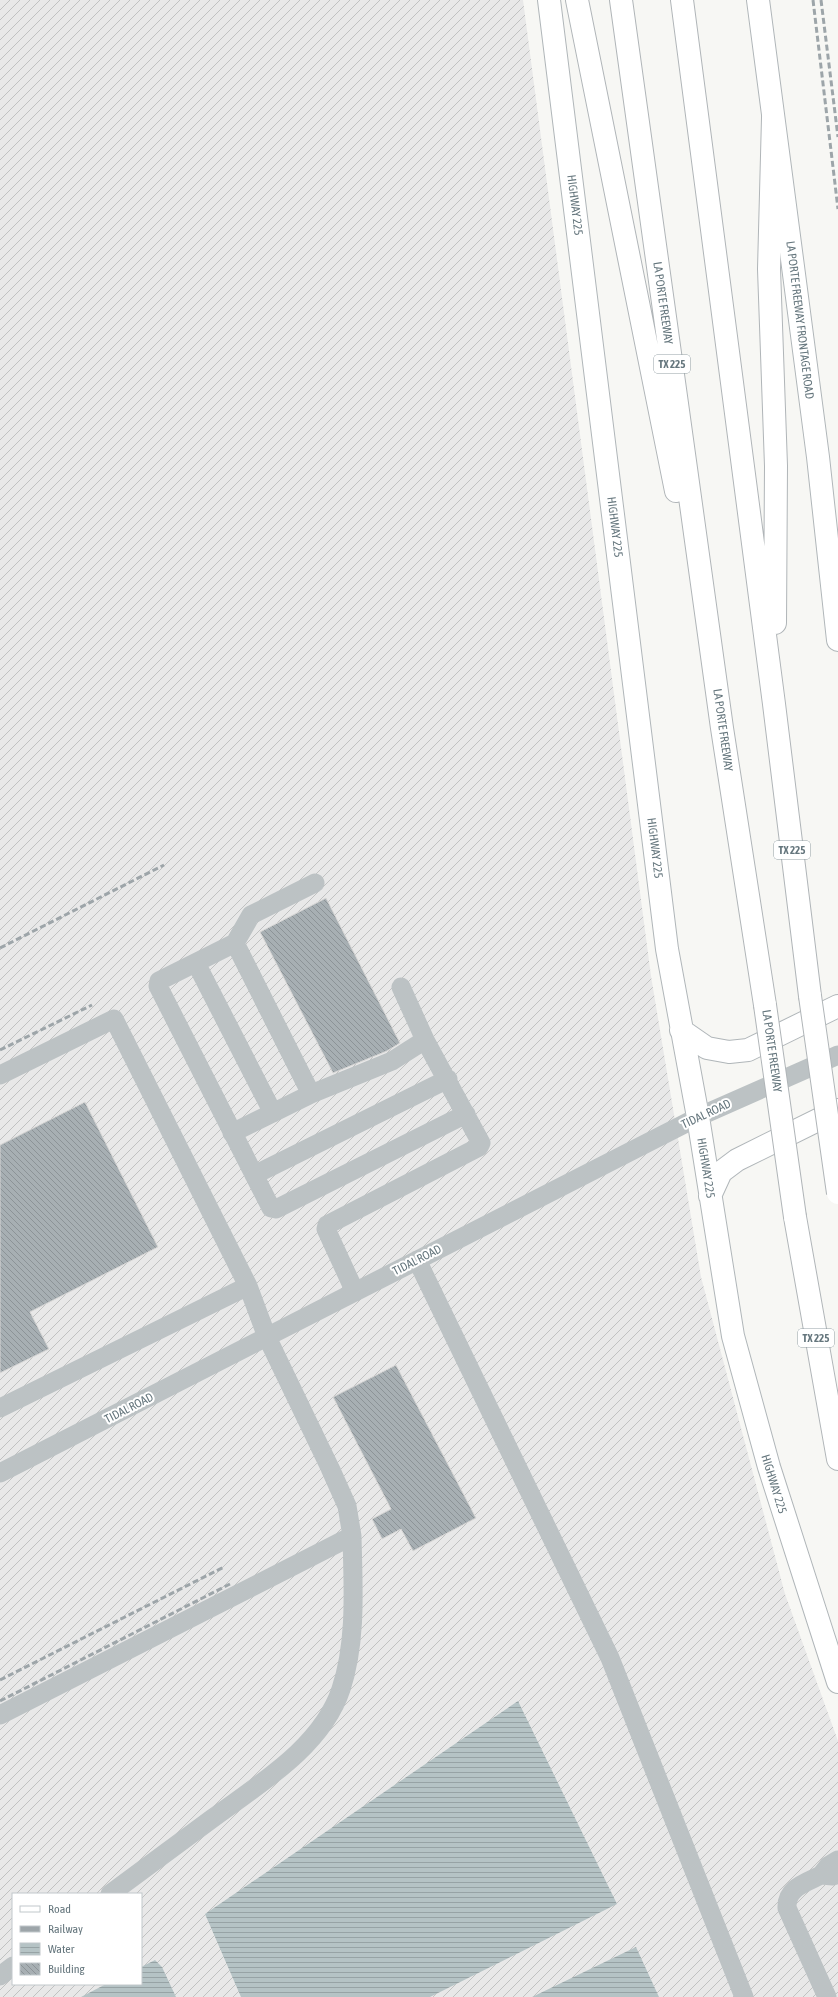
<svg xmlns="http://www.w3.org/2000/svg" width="838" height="1997" font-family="'Asap Condensed',sans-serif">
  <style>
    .industrial { fill: url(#industrial-furrows); fill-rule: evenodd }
    .water { fill: url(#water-rules) }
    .building { fill: url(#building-back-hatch); stroke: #d9d8d7 }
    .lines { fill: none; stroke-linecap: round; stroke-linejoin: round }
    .major-casing { stroke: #b0b6b9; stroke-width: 24 }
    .highway-casing { stroke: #b0b5b8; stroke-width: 24 }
    .minor { stroke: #bcc2c4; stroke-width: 19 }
    .major { stroke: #fff; stroke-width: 22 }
    .highway { stroke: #fff; stroke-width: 22 }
    .rail { stroke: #9da5a9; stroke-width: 3; stroke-dasharray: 6 3; stroke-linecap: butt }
    .highway-bridge-casing { stroke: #b0b5b8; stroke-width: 24; stroke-linecap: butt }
    .highway-bridge { stroke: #fff; stroke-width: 22 }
    .labels { text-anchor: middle; stroke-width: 4; stroke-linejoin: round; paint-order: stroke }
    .shield { fill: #fff; stroke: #939fa4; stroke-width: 1 }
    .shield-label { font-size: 11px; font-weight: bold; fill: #65767d }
    .street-label { font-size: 12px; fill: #65767d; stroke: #fff }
  </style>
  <defs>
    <pattern id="industrial-furrows" width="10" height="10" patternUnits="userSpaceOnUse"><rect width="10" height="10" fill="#e8e8e8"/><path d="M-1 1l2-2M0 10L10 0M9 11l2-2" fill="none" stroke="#c0c1c1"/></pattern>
    <pattern id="water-rules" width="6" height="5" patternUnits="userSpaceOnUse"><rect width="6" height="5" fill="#b5c3c5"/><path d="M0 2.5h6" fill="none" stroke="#97a3a5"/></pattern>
    <pattern id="building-back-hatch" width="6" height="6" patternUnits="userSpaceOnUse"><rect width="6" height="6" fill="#a7afb3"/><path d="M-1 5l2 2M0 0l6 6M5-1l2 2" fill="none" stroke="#8c9397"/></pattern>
  </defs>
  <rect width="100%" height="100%" fill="#f7f7f4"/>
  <path class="industrial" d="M0,0H523L651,976L701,1277L785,1594L838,1741V1997H0ZM13,1894H141V1984H13Z"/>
  <path class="water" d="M518,1701L617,1904L430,1997H241L205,1914Z
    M636,1947L659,1997H532Z
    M155,1960L162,1967L176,1997H81L106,1984H141V1967Z"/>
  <path class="building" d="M326,898L400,1043L387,1051L333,1073L260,932Z
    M85,1102L158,1247L30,1312L49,1349L0,1373V1145Z
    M396,1365L476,1518L413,1551L401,1529L382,1539L372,1519L391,1509L333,1397Z"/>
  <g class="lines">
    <defs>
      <path id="major" d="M549,0L667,949L698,1117L733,1336L769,1467L838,1682
        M758,0L818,457L838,640
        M681,1030L707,1048L729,1052L748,1050L838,1006
        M710,1196L721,1172L737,1160L838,1110"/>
      <path id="highway" d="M577,0L676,491
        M621,0L722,728L765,1005
        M682,0L774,704L810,996
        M773,118L769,269L776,466L775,623
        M795,1217L838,1459"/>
    </defs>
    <use href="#major" class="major-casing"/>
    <use href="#highway" class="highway-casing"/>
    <path class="minor" d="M235,943L251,915L315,883
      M196,963L273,1113
      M0,1075L114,1019L248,1286L267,1337L330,1468L347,1506L352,1536L0,1715
      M311,1094L235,943L159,981L158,986L271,1208L276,1209L466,1114
      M232,1133L311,1094L392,1061L425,1040
      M254,1175L448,1079
      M417,1260L610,1658L744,1997
      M355,1292L326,1229L327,1225L479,1147L481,1143L425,1040L401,987
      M0,1408L248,1286
      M0,1473L698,1117L838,1055
      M838,1860L828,1866L821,1875L833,1876L838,1874
      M821,1875C805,1883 786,1888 787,1908L827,1997
      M110,1894C144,1869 178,1844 213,1818C259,1784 322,1747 341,1689C357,1641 353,1586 352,1536
      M0,1976L13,1966"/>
    <use href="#major" class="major"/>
    <use href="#highway" class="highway"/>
    <path class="rail" d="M813,0L838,209
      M821,0L838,137
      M0,948L164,865
      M0,1050L92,1005
      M0,1680L224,1567
      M0,1701L232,1583"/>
    <defs>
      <path id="highway-bridge" d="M810,996L838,1193
        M765,1005L795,1217"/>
    </defs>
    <use href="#highway-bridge" class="highway-bridge-casing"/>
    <use href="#highway-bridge" class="highway-bridge"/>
  </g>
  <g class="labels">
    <g class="shield">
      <rect x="654" y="355" width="36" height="18" rx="3"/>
      <rect x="774" y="841" width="36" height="18" rx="3"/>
      <rect x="798" y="1329" width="36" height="18" rx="3"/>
    </g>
    <g class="shield-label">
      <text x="672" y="368">TX 225</text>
      <text x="792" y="854">TX 225</text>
      <text x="816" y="1342">TX 225</text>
    </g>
    <g class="street-label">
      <text transform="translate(575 205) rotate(83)" y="4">HIGHWAY 225</text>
      <text transform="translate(663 303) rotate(82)" y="4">LA PORTE FREEWAY</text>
      <text transform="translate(800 320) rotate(83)" y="4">LA PORTE FREEWAY FRONTAGE ROAD</text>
      <text transform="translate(615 527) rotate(83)" y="4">HIGHWAY 225</text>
      <text transform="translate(723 730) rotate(82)" y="4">LA PORTE FREEWAY</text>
      <text transform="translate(655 848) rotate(83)" y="4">HIGHWAY 225</text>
      <text transform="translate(772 1051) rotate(82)" y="4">LA PORTE FREEWAY</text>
      <text transform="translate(706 1114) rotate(-25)" y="4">TIDAL ROAD</text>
      <text transform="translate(706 1168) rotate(81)" y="4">HIGHWAY 225</text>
      <text transform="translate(417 1260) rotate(-27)" y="4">TIDAL ROAD</text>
      <text transform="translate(129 1408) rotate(-27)" y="4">TIDAL ROAD</text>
      <text transform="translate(774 1484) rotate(73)" y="4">HIGHWAY 225</text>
    </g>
  </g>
  <rect x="12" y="1893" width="130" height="92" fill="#ffffff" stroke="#c1c8cb"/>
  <rect x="20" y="1906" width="20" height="6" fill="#ffffff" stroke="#c1c8cb"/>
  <text x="48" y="1913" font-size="12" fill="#65767d">Road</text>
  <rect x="20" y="1926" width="20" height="6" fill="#9da5a9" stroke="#c1c8cb"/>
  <text x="48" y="1933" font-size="12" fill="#65767d">Railway</text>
  <rect x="20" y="1943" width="20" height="12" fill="url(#water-rules)" stroke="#c1c8cb"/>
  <text x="48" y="1953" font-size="12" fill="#65767d">Water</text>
  <rect x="20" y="1963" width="20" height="12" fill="url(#building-back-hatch)" stroke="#c1c8cb"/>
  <text x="48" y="1973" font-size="12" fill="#65767d">Building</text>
</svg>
